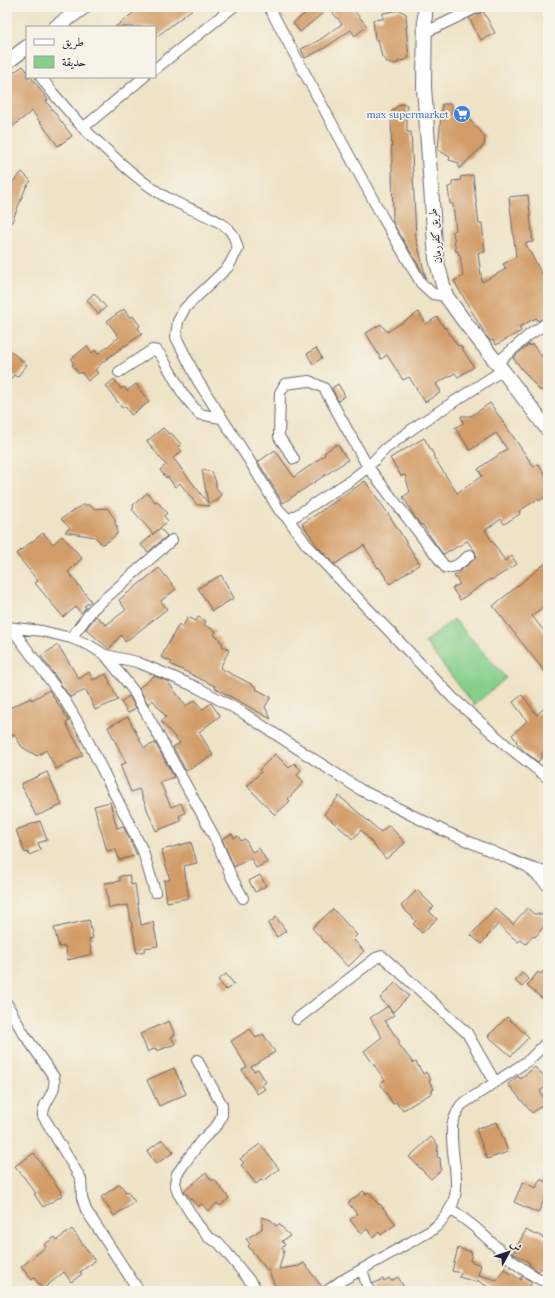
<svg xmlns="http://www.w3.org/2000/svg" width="555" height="1298" font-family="'IM FELL French Canon',Amiri,serif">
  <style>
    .park { fill: #86cf8b; stroke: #547863 }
    .building { fill: #d29c68 }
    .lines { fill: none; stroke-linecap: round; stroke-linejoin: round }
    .minor-casing { stroke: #69666c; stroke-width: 12 }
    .secondary-casing { stroke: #69666c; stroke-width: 16 }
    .minor { stroke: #fff; stroke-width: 10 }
    .secondary { stroke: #fff; stroke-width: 14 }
    .labels { text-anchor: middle; stroke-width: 3.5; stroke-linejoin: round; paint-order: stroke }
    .shop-label { font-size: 11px; fill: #366cbe; stroke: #f7f3e8; text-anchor: end }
    .street-label { font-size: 11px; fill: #22223b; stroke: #f7f3e8 }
  </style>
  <rect width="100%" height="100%" fill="#f7f3e8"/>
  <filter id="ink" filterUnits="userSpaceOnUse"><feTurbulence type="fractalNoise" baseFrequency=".025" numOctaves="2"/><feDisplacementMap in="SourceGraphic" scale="8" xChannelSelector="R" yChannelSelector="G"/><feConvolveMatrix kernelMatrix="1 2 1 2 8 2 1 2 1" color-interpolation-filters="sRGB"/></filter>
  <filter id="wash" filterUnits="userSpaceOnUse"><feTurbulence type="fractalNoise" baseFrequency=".012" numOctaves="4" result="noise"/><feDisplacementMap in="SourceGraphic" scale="16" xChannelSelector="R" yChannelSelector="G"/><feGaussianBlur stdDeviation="0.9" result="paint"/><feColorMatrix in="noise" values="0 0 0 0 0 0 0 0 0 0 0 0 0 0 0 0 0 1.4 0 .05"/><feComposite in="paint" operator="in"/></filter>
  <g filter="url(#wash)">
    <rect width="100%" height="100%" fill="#eee3c6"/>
    <path class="park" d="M454,619L506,678L474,705L425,642Z"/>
    <g id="blocks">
      <path class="building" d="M141,7H195L155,38V27H115Z
        M313,7H351L367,26L355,36L351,30L323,49L305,58L301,49L318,41L342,24L329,8L300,32L293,23Z
        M400,10L406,14L407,27H406L409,58L405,59V60L398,61V63L390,64L382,57L378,40H375L373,20L383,19V13Z
        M483,11L495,33L481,40L469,18Z
        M23,66L27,71V77H31L48,100L46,101L72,136L58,146L32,111L7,131V77Z
        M400,104L407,105V132H411L416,238L426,278L393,223L391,112Z
        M442,104H452V113L465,115L485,136L484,145L459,169V163L449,160L450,157L438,150Z
        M22,172L31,181L26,187L7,234V188Z
        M473,175L479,224L482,223L485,252L478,253L482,282L506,269L503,264L516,257L509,197L528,195L533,242L525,243L548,285V316L538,321L536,318L519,327L521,331L496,345L493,340L491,341L486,336L454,281L463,276L460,255H459L458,251L456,252L453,231L456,230L453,204H450L448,187L452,186V181L461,180L460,177Z
        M94,293L106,307L98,314L87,300Z
        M124,309L130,318L133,316L140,326L138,328L142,334L125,346V345L104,361L95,370L98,373L88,381L81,372L79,374L72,365L74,364L71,359L87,346L92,353L95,350L98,354L119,337L107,321Z
        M419,312L426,324L437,317L444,328L445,327L458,346L460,345L474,367L458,377L455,373L436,384L441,392L425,402L409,377L403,380L387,355L381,359L366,333L381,324L387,332Z
        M529,344L530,346L532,344L548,364V384L540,391L513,358Z
        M7,348L27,365L17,377L14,375L7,383Z
        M316,348L322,358L313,364L307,354Z
        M114,379L121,389L124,387L127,391L136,384L149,402L131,415L125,406L122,408L106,386Z
        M338,384L345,396L338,401L332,388Z
        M490,403L534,467L538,464L548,479V495L539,501L538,499L519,511L520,514L504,524L501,519L485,530L505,561L512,556L517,564L492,580L491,579L460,600L452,588L460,584L454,576L477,557L475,551L467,541L450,551V550L444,554L441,552L422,524L421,525L416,519L403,497L410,492L405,475L401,476L390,458L424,438L434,455L433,456L457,493L482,476L478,469L507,449L496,433L470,450L455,428L463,423L461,416H471Z
        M163,428L169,434L171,433L181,444L178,447L182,451L173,458L208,503L202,470L212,472L216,482V487L221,494L218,500L209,504L210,506L198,505L196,504L180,483L175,487L168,477L166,478L160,470L166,465L147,441Z
        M337,444L348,460L283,503L258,462L275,450L294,477L325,455L324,453Z
        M365,481L389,515L420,564L390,584L379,567L378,568L364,545L335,564L318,547L302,524Z
        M147,493L155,502L157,501L167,513L164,516L168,521L153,534L132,509L134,507L133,505Z
        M82,505H89L95,509L107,508L115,519V525L117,526V534L109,541L102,544L95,537L65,532L70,528L61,519Z
        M160,528L167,536L148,552L141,545Z
        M43,533L53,544L62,536L82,558L68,572L91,601L84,606L86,607L81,613L76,607L63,617L35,583L38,581L16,554Z
        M548,561V603L532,616L548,636V676L493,606Z
        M159,568L176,589L161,601L167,609L125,642L121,635L109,649L86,629L96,616L106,625L126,610L119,600Z
        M221,575L234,598L212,611L198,588Z
        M188,617L196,621L198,617L206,621L204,625L216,631L214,635L220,639L219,641L223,643L222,646L229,650L220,668L257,687L256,689L271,697L265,707L271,719L215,688V686L170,664L172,662L161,657L179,624L182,628Z
        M58,645L79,679L89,672L93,680L106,674L118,700L95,710L86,690L70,697L41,656Z
        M154,676L167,681L186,706L195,700L202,710L211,703L220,716L199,732L213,755L186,771L173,747L180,743L161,721L166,717L153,700L148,704L139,688Z
        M49,690L69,721L66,723L83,755L56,769L46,750L37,756L22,747L14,734L7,738V709L31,698L32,700Z
        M522,695L537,715L548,704V747L541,754L543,756L538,762L525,752L516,742L517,741L512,735L527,721L513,702Z
        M129,696L136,708L128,713L121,702Z
        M128,717L144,748L155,743L174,777L160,782L171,807L181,803L185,813L179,816L181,821L156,831L139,789L131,792L120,765L126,763L108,727Z
        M275,754L289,768L294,763L301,770L297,775L304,782L288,799L290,801L275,815L247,786L261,772L259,770Z
        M47,772L62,805L36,816L21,784Z
        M339,796L381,832L389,825L405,843L386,859L361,830L353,839L324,814Z
        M110,802L117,828L123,826L137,855L119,860L116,849L107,851L94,806Z
        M40,821L47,840L38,843L41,850L29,855L28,852L25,853L16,830Z
        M232,834L234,838L238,836L241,841L245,839L252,852L259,848L267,862L256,868L251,858L234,867L222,839Z
        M191,842L197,863L184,866L189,898L167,902L164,880H170L162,850Z
        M129,875L131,885L135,884L141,925L153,922L158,946L145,948V951L137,953L128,905L109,908L105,883L120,881V876Z
        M260,875L266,886L255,892L249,881Z
        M417,890L434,907L429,911L437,919L422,933L413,924L416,921L401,906Z
        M495,908L513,924L527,908L534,914H539L542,915L544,918V921L547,923L535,937L533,936L526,944L521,940L518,942L498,924L481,944L471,935Z
        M333,909L357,935L353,939L364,951L348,967L312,928Z
        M276,917L286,931L277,937L268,924Z
        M89,920L93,938L89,939L92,954L68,960L65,946L59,947L54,928Z
        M548,966V1003L527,986L538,972L541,974Z
        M522,973L529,979L522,987L515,981Z
        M226,974L234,984L226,990L218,980Z
        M396,982L409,996L393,1012L380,998Z
        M388,1006L394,1015L385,1021L400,1042L398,1043L413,1063L416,1062L423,1074L426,1072L431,1080L429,1081L434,1089L432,1090V1093L403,1110L402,1108H400L396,1102L393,1104L380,1083L385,1080L364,1051L382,1037L370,1018Z
        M507,1017L529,1037L511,1056L488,1036Z
        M169,1021L175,1035L171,1037L175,1044L157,1051L156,1048L148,1052L140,1034Z
        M250,1029L256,1038L263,1034L275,1052L251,1067L254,1071L258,1069L266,1082L262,1085L265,1089L257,1094L242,1070L247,1067L231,1041Z
        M535,1067L548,1081V1085L540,1091L546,1102L532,1113L508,1084L518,1076L520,1079Z
        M174,1068L186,1094L159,1106L147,1080Z
        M497,1122L508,1152L487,1159L476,1129Z
        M431,1137L438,1145L437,1157L440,1158L441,1170L431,1179L409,1157Z
        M162,1140L174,1152L156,1164L147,1151Z
        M260,1144L279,1169L264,1181L262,1179L256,1184L241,1165L244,1163L240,1159Z
        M34,1153L63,1195L43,1207L34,1194L36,1193L15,1166Z
        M206,1173L212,1181L214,1179L229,1198L220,1206L217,1203L208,1211L202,1204L198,1207L184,1191Z
        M540,1179L548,1183V1190L538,1213L514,1202L523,1182L536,1188Z
        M120,1184L126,1192L127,1191L135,1202L114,1216L101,1197Z
        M363,1191L366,1194L369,1192L379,1205L380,1204L396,1224L381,1235L379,1232L373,1237L367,1229L361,1234L350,1220L357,1214L348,1203Z
        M262,1217L271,1220L276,1226L279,1224L290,1236L282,1241L285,1245L282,1248L284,1251L279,1269L299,1266L304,1263L322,1287L321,1291H280L277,1286L274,1284L268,1269L267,1270L248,1246L250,1244L246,1239L262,1229Z
        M72,1229L95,1261L80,1272L82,1274L71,1282L64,1272L43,1289L34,1278L32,1280L21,1267L46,1247L44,1245L55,1237L57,1240Z
        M526,1230L535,1235L536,1234L548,1240V1262L544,1270L540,1268L538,1271L529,1265L530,1263L513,1253Z
        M458,1248L472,1252L470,1261L481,1265L478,1275L497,1280L504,1269L521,1280L522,1276L532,1282L527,1291H495L477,1280L476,1282L459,1277L461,1273L452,1271Z
        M398,1277L406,1291H375L373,1284L383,1279L384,1281L389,1278L391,1281Z"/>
    </g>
  </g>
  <g filter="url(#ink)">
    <use href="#blocks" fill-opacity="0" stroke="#69666c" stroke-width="1"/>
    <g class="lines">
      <defs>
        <path id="minor" d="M269,7L382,216L421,283L433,294L446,296
          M424,33L478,7
          M155,69L233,7
          M41,77L52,92L83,128L144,77
          M83,128C110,153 135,179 166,197C184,208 209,214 225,226C233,232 235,239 238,249L228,267L185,308L178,321L176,337L198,381L249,460L279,510L289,520L350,481L368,467L385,449L415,427L503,370
          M497,363L529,335L548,322
          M119,372L152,350L157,351L162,357L183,394L199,414L221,418
          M294,459L279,437L280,393L285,384L309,381L324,388L368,467L446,568L456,566L470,555
          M289,520L306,544L453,698L506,745L548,778
          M7,627L42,631L71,638L89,645L105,655L137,662L171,676L198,688L240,711L361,790L444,831L526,866L548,873
          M12,629L64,699L83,731L143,851L155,892
          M71,638L93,609L172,540
          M105,655L133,690L154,727L215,838L232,878L243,898
          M529,868L548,886
          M7,1004L22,1031L54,1077C57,1096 42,1100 43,1116L81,1179L82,1198L86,1210L139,1291
          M297,1019L376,958L382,956L467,1033L495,1082
          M197,1060L222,1105V1115L218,1124L201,1141L184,1164L177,1174L175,1183L178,1193L196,1222L208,1237L219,1243L258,1291
          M451,1209C460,1216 470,1223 478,1230C500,1250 520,1271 548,1283
          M362,1270L369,1291
          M327,1291L341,1281L432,1230C472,1197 450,1170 452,1128C452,1120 457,1112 461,1105L529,1060L548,1041"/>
        <path id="secondary" d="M425,7L424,87L436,259L446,296L464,321L497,363L548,430
          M56,27L84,7
          M7,62L27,47"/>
      </defs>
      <use href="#minor" class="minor-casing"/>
      <use href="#secondary" class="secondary-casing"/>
      <use href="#minor" class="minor"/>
      <use href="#secondary" class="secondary"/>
    </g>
  </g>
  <defs>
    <symbol id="supermarket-disc" viewBox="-11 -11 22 22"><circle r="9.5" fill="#3f7fe0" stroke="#f7f3e8"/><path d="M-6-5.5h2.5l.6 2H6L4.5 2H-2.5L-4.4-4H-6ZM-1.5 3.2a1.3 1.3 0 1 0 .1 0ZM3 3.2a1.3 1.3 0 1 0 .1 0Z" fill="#fff"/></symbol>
  </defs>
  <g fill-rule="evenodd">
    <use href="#supermarket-disc" x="452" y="104" width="20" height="20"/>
  </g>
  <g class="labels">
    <g class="shop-label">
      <text x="449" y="118">max supermarket</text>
    </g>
    <g class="street-label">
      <text transform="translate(435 236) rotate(-96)" y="4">طريق كفررمان</text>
    </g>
  </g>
  <rect width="555" height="1298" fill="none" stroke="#f7f3e8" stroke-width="24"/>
  <rect x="26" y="26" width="130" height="52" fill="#f7f3e8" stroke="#a29fa3"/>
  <rect x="34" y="39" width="20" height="6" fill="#ffffff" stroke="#a29fa3"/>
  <text x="62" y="46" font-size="12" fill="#22223b">طريق</text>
  <rect x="34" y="56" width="20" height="12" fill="#86cf8b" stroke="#a29fa3"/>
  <text x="62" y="66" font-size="12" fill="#22223b">حديقة</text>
  <g transform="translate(509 1252) rotate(50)" stroke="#f7f3e8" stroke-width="3" paint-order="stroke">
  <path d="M0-3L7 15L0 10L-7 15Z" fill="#22223b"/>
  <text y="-6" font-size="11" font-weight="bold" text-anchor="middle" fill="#22223b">ش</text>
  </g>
</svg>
